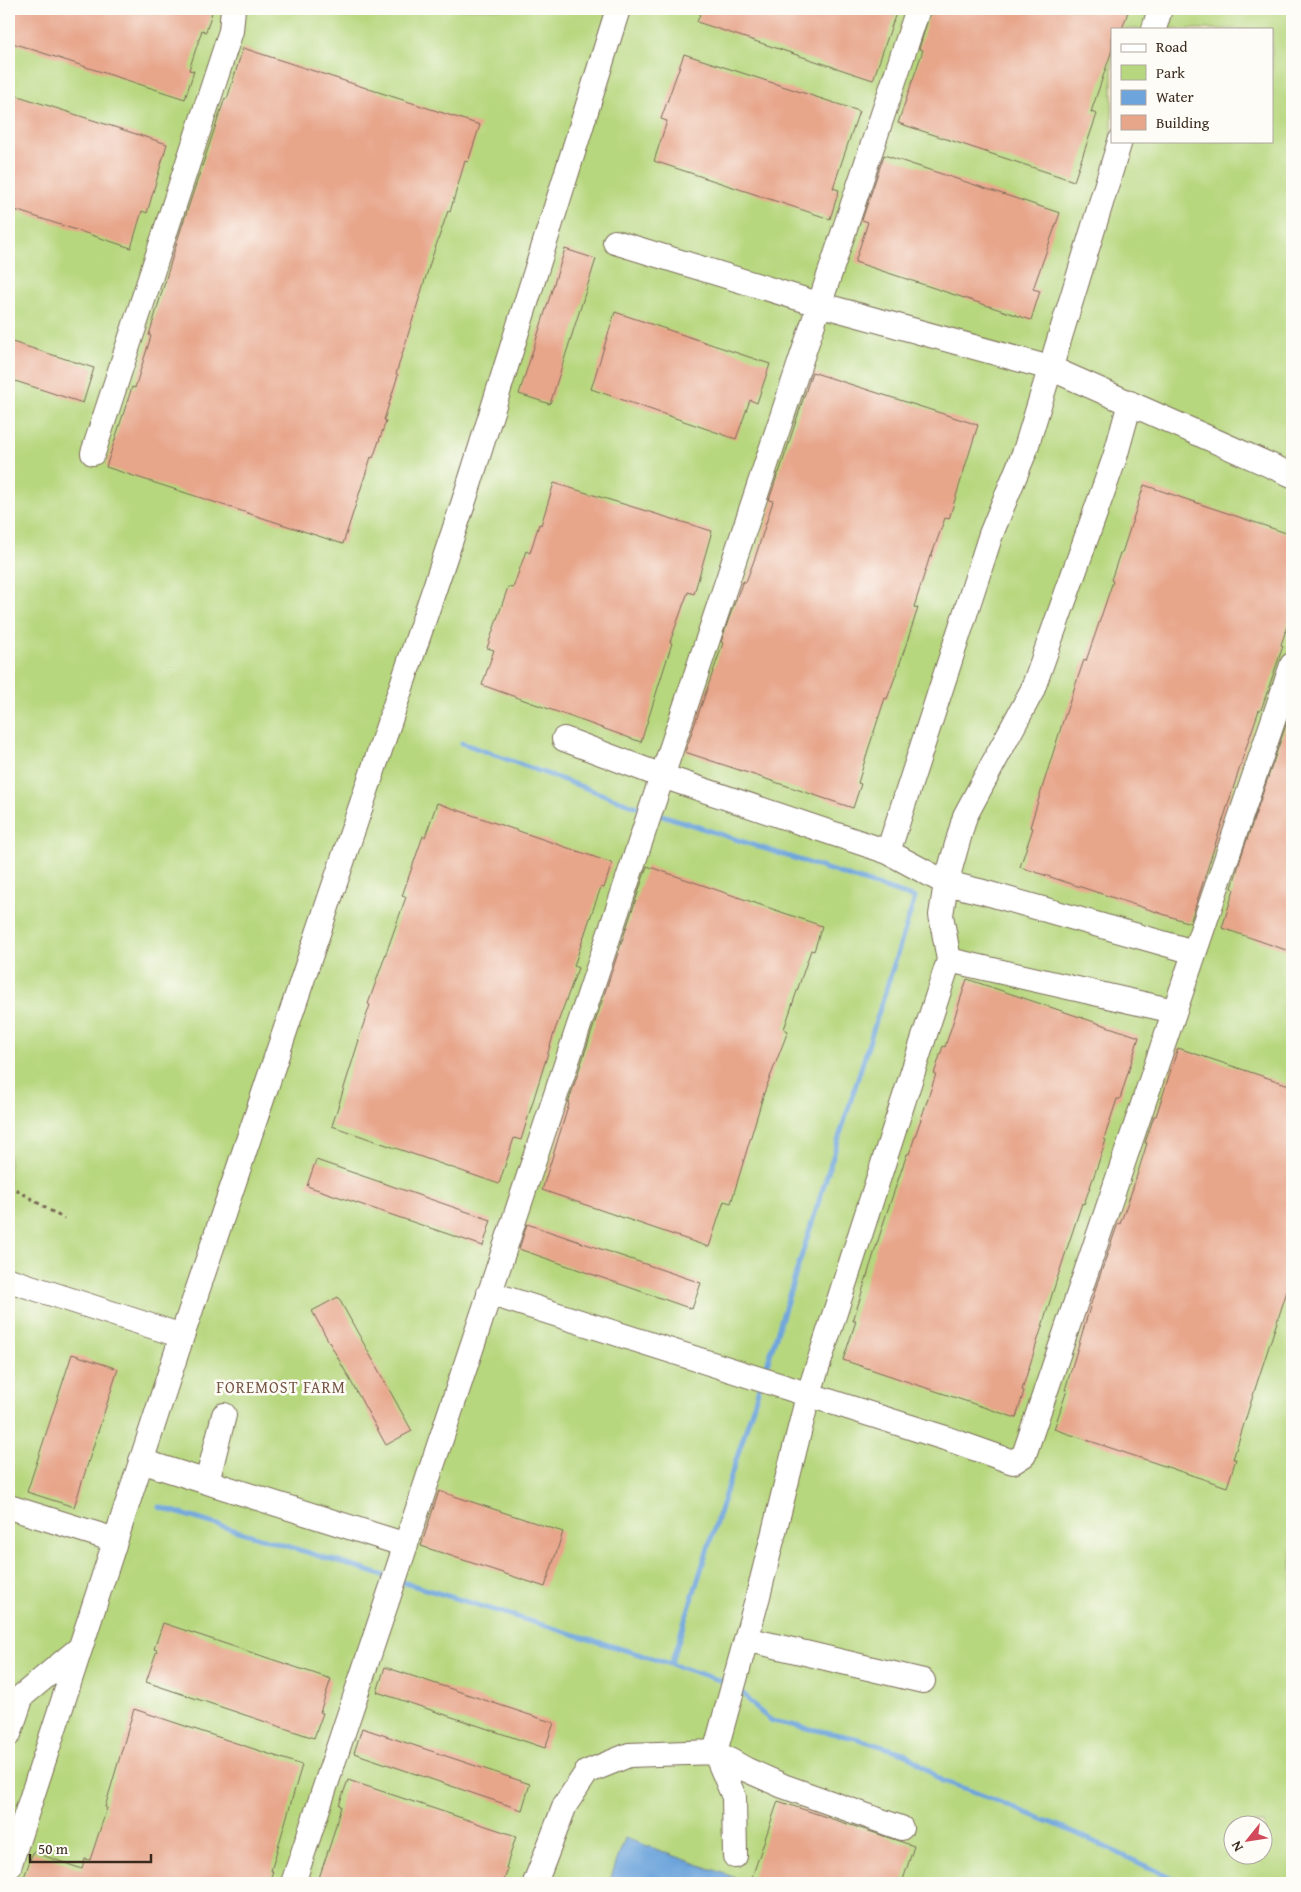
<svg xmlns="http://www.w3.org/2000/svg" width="1301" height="1892" font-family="'Gentium Book Plus',serif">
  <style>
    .green { fill: #b7d77e; stroke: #79804e; fill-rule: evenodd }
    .water { fill: #6da4db; stroke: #54677c }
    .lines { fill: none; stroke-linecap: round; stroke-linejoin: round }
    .stream { stroke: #6da4db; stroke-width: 5 }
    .building { fill: #e7a58a }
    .minor-casing { stroke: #796a56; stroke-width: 26 }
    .path { stroke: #796a56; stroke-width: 3; stroke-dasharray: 4 4; stroke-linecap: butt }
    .minor { stroke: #fff; stroke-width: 24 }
    .labels { text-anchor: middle; stroke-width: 5; stroke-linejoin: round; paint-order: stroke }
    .neighbourhood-label { font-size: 16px; letter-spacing: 1px; fill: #754; stroke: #fdfcf7 }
  </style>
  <rect width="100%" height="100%" fill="#fdfcf7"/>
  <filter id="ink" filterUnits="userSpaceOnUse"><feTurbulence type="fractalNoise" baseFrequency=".02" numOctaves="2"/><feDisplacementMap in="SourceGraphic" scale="10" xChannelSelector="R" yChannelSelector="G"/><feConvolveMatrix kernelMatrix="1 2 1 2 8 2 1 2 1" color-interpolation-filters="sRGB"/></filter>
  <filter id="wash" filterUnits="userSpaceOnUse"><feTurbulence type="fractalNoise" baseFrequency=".0096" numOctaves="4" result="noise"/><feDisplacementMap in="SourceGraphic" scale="20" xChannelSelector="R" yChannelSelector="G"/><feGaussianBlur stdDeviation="1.12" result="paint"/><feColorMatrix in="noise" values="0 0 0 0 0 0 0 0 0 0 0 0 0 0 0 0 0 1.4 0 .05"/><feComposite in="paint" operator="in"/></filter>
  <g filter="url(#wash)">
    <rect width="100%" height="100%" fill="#ebe1be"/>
    <path class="green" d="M9,9H1292V1883H9ZM1112,29H1272V141H1112ZM1234,1824H1264V1854H1234Z"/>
    <path class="water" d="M625,1838L736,1878L734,1883H609Z"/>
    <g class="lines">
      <path class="stream" d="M462,743L643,809
        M659,814L915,898L764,1374
        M159,1507L388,1577
        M402,1582L671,1664L722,1681
        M671,1664L759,1388
        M740,1690L757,1709L772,1721L855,1738L907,1754L942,1781L969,1790L1067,1829L1182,1883"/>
    </g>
    <g id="blocks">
      <path class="building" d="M9,9H213L206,32L202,30L189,70L194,71L185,99L9,42Z
        M702,9H883L896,13L873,80L697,22Z
        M931,9H1129L1122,29H1112V50L1091,112L1097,114L1074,181L898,123L923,50L919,49Z
        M243,48L480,125L468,162L465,161L450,212L448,211L431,260L396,374L398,375L384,420L386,421L373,458L371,457L343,544L106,467L132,387L135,388L151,336L149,335L180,232L225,98L227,99Z
        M684,54L859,111L833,188L839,190L830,219L654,161L667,121L661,119Z
        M9,93L167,144L147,213L142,211L131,248L9,208Z
        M884,155L1060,213L1033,289L1040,291L1031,320L855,262L868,222L862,220Z
        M565,249L596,259L550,404L519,394Z
        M615,312L770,364L757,403L750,400L736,439L591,389Z
        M9,341L94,368L83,403L9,379Z
        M812,372L978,425L949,519L945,518L931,557L930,556L914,607L918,608L899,666L887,699L885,698L869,747L858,783L861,784L853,808L685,752L723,643L721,642L729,618L743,581L746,582L756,555L773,501L769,500L778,473H779Z
        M554,483L712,531L694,594L688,592L670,642L672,643L641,742L482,685L494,650L487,648L508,587L513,588L526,551L530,553L539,524L541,525Z
        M1144,485L1292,535V611L1281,645L1283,646L1261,710H1259L1247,745L1190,923L1020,867L1033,828L1030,827L1063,721L1084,660L1086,661L1098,626L1113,581L1111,580L1120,553H1122Z
        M1291,710H1292V952L1222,928L1234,889L1232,888L1242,854Z
        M437,803L612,863L604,888L601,887L589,921L574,966L578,968L555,1030L521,1140L514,1138L499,1184L332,1126L359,1040H358L370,1005L368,1004L406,897L402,896L423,836L425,837Z
        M647,866L822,926L814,951L811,950L784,1029L788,1031L764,1093L731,1203L724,1201L709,1247L542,1190L569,1104L568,1103Z
        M967,979L1139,1037L1120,1099H1117L1104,1139L1106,1140L1097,1167L1084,1204L1082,1203L1056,1282L1022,1390L1024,1391L1016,1418L843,1360L856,1321H853L886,1215L907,1154H909L921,1119L936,1074H934L943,1046L945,1047Z
        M1178,1048L1292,1086V1276L1256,1386L1233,1459H1236L1227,1487L1054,1429L1067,1390H1065L1097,1284L1118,1223L1120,1224L1133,1188L1147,1143H1145L1154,1116H1156Z
        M316,1160L491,1220L483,1246L307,1186Z
        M527,1224L701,1283L692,1309L519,1249Z
        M338,1297L412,1431L386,1445L312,1311Z
        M72,1354L118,1369L74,1507L27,1492Z
        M439,1491L563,1532L545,1587L421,1546Z
        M163,1623L331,1679L320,1712L323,1713L314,1738L146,1682L157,1650L154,1649Z
        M385,1667L554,1723L545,1748L377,1692Z
        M134,1709L302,1765L271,1871H273L269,1883H223L209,1878L208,1883H22L33,1852L82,1869L85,1859L90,1860L107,1808L105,1807Z
        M362,1728L530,1784L522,1810L354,1753Z
        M348,1780L516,1836L506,1868L508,1869L503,1883H334L319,1878L332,1839L341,1806L339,1805Z
        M778,1801L914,1846L902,1883H750Z"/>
    </g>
  </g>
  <g filter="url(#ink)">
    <use href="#blocks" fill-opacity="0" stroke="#796a56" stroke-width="1"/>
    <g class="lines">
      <defs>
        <path id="minor" d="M1154,29L1160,9
          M615,242L818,304L1050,368L1292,475
          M93,453L231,31L233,9
          M564,739L662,776L888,852L946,883L983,892L1194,952
          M888,852L991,534L1025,451L1120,141
          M949,960L1174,1011
          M9,1280L182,1336
          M489,1293L948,1439L1013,1462L1024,1455L1292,665
          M141,1461L406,1545
          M207,1482L224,1415
          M9,1507L115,1540
          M746,1639L923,1681
          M9,1734L22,1696L80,1648
          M735,1856L734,1797L715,1752L758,1596L808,1396L949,960L941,915L946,883L965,816L1032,691L1115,457L1130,403
          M9,1867L182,1336L463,504L618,9
          M293,1883L918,9
          M535,1883L565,1805L587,1772L629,1755L715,1752L747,1770L783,1786L901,1828"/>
      </defs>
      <use href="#minor" class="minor-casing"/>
      <path class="path" d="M9,1185L64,1219"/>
      <use href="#minor" class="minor"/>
    </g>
  </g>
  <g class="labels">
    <g class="neighbourhood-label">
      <text x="281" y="1393">FOREMOST FARM</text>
    </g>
  </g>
  <rect width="1301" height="1892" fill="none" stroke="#fdfcf7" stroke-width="30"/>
  <rect x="1111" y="28" width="162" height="115" fill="#fdfcf7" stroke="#afa8a0"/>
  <rect x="1121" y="44" width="25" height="8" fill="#ffffff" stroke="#afa8a0"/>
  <text x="1156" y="52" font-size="15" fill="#3b2a1e">Road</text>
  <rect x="1121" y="65" width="25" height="15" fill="#b7d77e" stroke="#afa8a0"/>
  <text x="1156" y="78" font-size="15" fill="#3b2a1e">Park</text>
  <rect x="1121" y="90" width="25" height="15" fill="#6da4db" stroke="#afa8a0"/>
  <text x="1156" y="102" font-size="15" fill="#3b2a1e">Water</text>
  <rect x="1121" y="115" width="25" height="15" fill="#e7a58a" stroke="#afa8a0"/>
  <text x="1156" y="128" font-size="15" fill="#3b2a1e">Building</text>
  <g transform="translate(1248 1840) rotate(240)"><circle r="24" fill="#fdfcf7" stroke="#afa8a0"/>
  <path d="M0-4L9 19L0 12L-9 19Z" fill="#d1495b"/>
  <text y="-8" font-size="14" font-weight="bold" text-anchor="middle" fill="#3b2a1e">N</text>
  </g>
  <path d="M30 1854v8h121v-8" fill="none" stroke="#3b2a1e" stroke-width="2.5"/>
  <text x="38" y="1854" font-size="15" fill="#3b2a1e" stroke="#fdfcf7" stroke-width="4" paint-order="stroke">50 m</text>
</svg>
